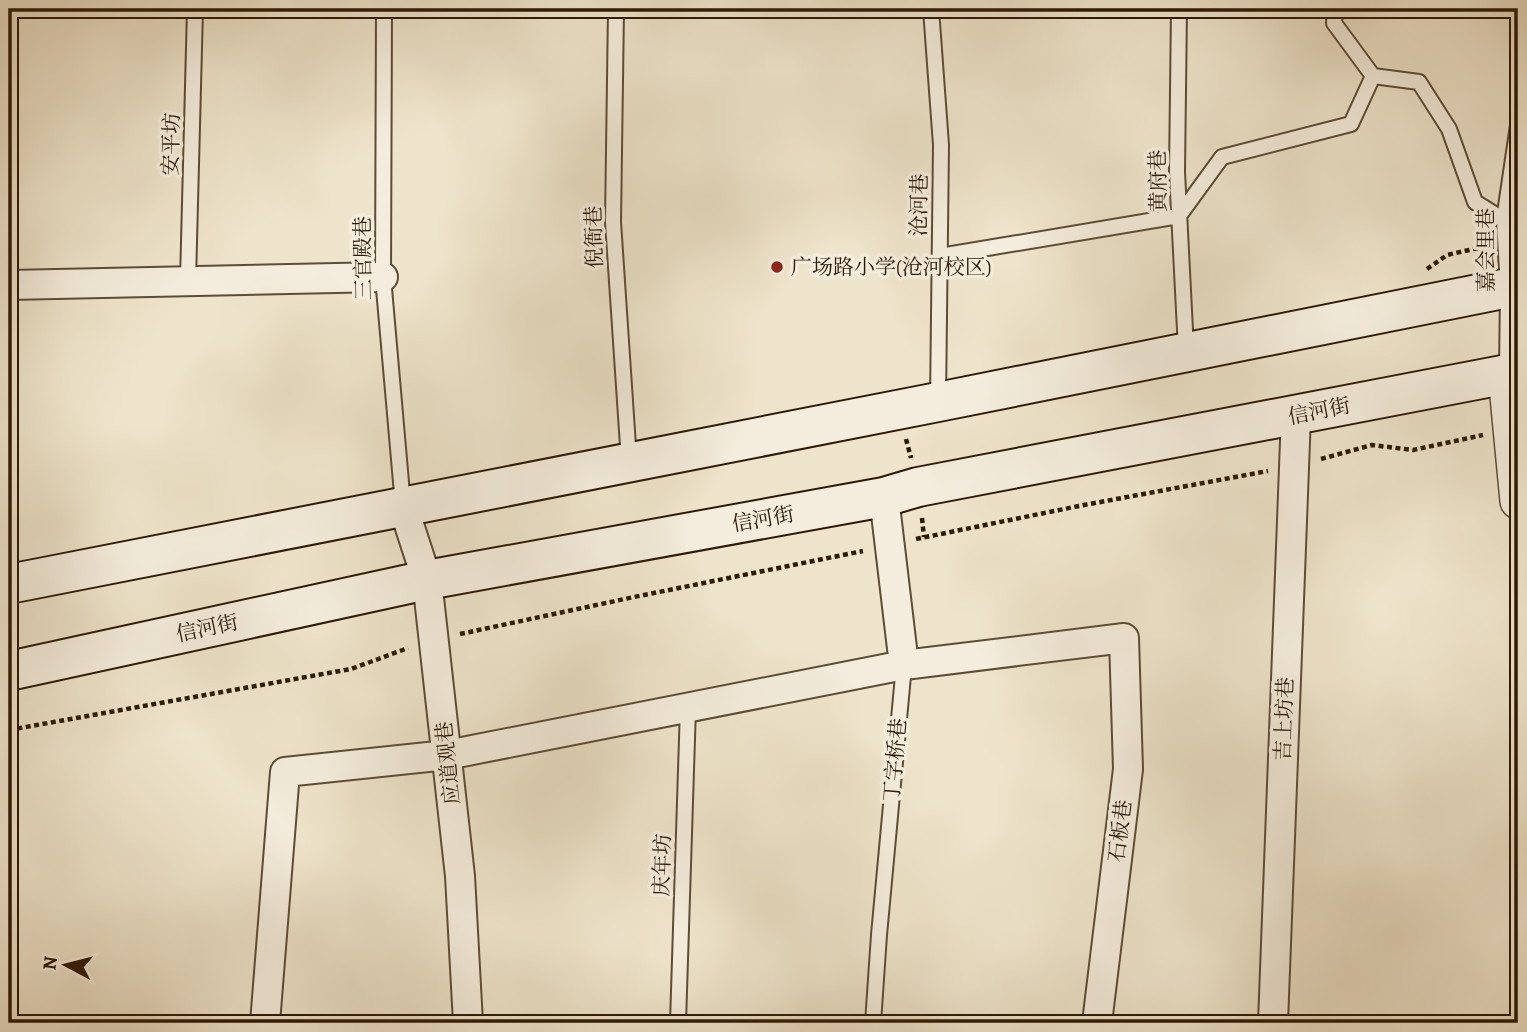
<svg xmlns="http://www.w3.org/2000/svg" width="1527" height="1032" font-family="Alegreya,'Noto Serif SC',serif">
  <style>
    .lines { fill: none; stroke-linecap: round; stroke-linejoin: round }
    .service-casing { stroke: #5d4c36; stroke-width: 18 }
    .minor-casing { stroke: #5d4c36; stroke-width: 32 }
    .tertiary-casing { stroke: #5d4c36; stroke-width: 38 }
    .secondary-casing { stroke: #2d1905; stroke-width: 42 }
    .path { stroke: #2d1905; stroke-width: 4.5; stroke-dasharray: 5 3.5; stroke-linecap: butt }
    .service { stroke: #f4eddd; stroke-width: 14 }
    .minor { stroke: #f4eddd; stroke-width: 28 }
    .tertiary { stroke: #f4eddd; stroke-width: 35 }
    .secondary { stroke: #f4eddd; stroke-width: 38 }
    .poi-dot { fill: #8f2418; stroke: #f4eddd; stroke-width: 2.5 }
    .labels { text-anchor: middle; stroke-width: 7; stroke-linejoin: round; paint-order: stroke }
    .street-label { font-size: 21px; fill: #2d1905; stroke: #f4eddd }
    .poi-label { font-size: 21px; fill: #2d1905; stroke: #f4eddd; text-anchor: start }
  </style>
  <rect width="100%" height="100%" fill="#eee4cb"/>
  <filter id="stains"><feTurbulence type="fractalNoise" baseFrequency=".00286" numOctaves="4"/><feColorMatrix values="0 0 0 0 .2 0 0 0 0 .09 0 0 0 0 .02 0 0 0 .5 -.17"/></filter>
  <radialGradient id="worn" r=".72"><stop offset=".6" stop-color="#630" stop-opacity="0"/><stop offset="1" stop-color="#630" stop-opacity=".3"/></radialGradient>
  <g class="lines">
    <defs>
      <path id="service" d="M384,9L383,277L403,505
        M616,9L613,222L629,461
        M931,9L941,145L938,401
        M1179,9L1177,172L1186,350
        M1335,9L1334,23L1373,76
        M940,256L1179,216L1222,157L1351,124L1373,76L1419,82L1449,129L1475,202L1504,220
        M188,281L195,9
        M1507,373L1508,288L1504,220L1518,125
        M678,1023L688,707
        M873,1023L879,935L904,665"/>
      <path id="minor" d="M9,285L383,277
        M884,497L904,665
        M403,506L427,580L460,876L468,1023
        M265,1023L285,772L447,755L904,665L1124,638L1128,769L1097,1023
        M1273,1023L1296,415"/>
      <path id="tertiary" d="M1506,375L1518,501"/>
      <path id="secondary" d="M9,584L938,402L1518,286
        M9,671L427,580L884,497L918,487L1518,372"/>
    </defs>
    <use href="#service" class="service-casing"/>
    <use href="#minor" class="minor-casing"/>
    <use href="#tertiary" class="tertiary-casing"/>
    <use href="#secondary" class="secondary-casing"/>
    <path class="path" d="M1427,269L1447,255L1487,246
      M906,439L911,458
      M1321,459L1372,445L1413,450L1483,435
      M922,518L924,537
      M916,539L1084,505L1268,471
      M460,634L634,597L863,551
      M9,730L351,669L408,648"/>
    <use href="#service" class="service"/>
    <use href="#minor" class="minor"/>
    <use href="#tertiary" class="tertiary"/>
    <use href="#secondary" class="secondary"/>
  </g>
  <circle class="poi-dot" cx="777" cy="267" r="7"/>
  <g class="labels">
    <g class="street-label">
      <text transform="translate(171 144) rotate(-88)" y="7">安平坊</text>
      <text transform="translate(1158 181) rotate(-91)" y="7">黄府巷</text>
      <text transform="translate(919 205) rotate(-89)" y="7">沧河巷</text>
      <text transform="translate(594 237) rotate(-92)" y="7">倪衙巷</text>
      <text transform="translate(1486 250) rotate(-90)" y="7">嘉会里巷</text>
      <text transform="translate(363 258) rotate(-91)" y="7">三官殿巷</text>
      <text transform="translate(1319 411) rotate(-11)" y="7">信河街</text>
      <text transform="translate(763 519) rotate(-10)" y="7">信河街</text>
      <text transform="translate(207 628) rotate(-12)" y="7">信河街</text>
      <text transform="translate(1284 719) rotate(-88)" y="7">吉上坊巷</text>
      <text transform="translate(895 760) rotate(-85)" y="7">丁字桥巷</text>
      <text transform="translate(448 763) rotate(-96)" y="7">应道观巷</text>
      <text transform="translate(1120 831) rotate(-83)" y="7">石板巷</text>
      <text transform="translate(662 865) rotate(-88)" y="7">庆年坊</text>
    </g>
    <g class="poi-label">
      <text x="791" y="274">广场路小学(沧河校区)</text>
    </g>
  </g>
  <rect width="1527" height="1032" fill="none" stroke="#eee4cb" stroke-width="35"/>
  <rect x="10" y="10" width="1506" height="1011" fill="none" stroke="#2d1905" stroke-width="3.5"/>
  <rect x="18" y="18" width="1492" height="997" fill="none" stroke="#2d1905" stroke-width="2"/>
  <g transform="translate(66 965) rotate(277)" stroke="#f4eddd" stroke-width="5" paint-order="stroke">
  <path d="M0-5L12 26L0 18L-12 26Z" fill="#2d1905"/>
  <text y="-10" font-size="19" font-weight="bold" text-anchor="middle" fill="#2d1905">N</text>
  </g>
  <rect width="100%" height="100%" filter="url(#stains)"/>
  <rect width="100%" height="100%" fill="url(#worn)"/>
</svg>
